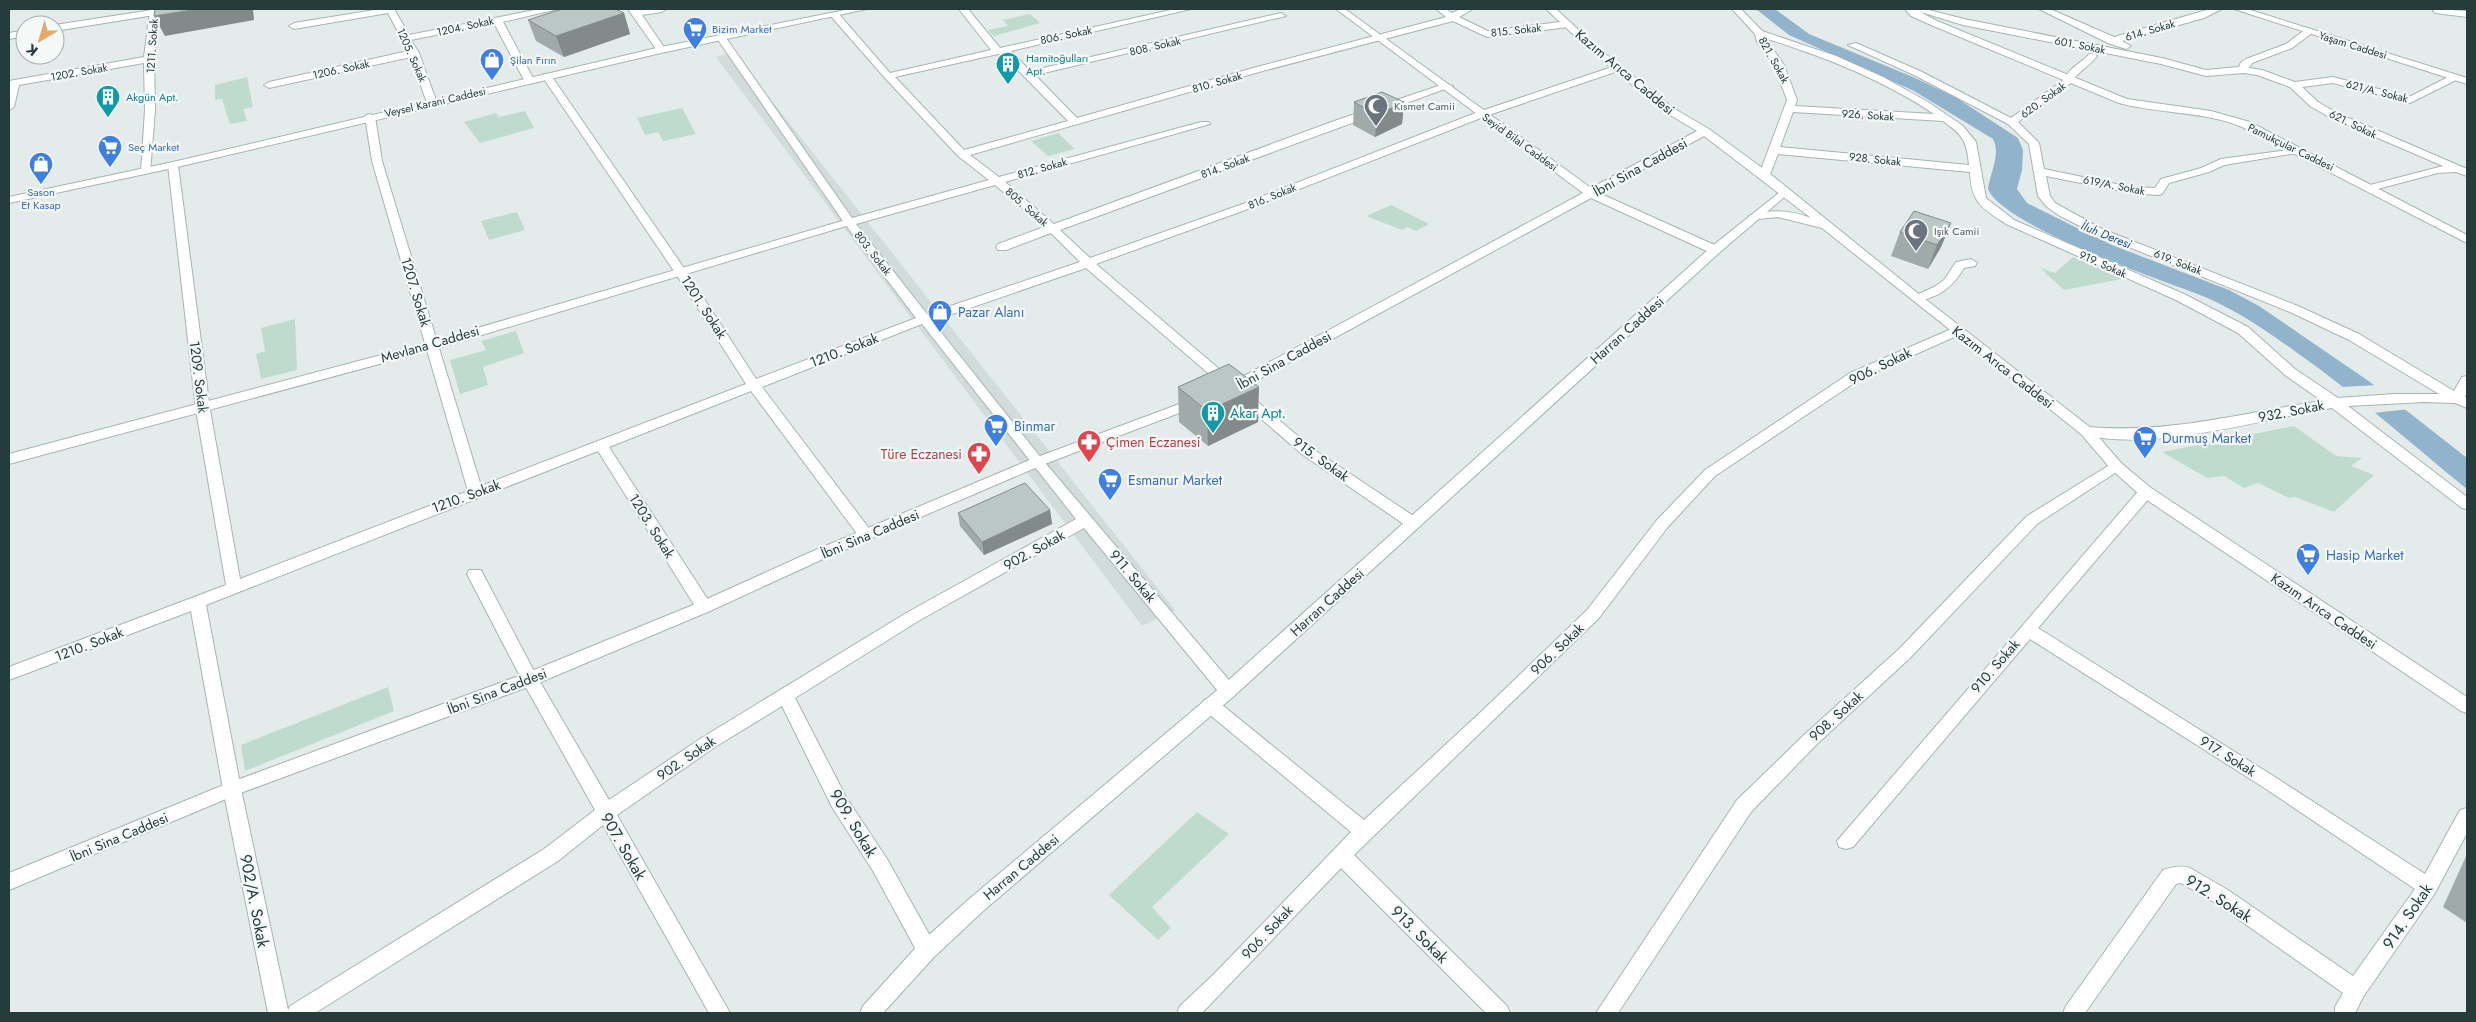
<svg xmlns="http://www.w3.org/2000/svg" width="2476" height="1022" font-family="Jost,sans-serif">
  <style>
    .built { fill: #d2dcda }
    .green { fill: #bfdbce }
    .water { fill: #92b3cc }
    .pier { fill: #e4eceb }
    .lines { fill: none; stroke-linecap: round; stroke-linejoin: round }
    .minor-casing { stroke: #a7b4b3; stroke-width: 2 }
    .tertiary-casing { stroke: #a7b4b3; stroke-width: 2 }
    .secondary-casing { stroke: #a0b4b2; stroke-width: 2 }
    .minor { fill: #fff; fill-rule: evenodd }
    .tertiary { fill: #fff; fill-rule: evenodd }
    .secondary { fill: #fff; fill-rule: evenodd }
    .wall { fill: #a0aba9 }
    .shaded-wall { fill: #828b8a }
    .building { fill: #bac7c5; stroke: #828b8a }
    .labels { text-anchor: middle; stroke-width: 4.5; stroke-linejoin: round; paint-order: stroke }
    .far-street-label { font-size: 11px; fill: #253c3c; stroke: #f4f9f8 }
    .far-shop-label { font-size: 11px; fill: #366cbe; stroke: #f4f9f8; text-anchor: start }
    .far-culture-label { font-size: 11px; fill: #0d838f; stroke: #f4f9f8; text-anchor: start }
    .far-worship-label { font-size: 11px; fill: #5b616d; stroke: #f4f9f8; text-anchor: start }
    .far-water-label { font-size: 12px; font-style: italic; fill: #255073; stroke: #f4f9f8 }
    .street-label { font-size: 14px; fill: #253c3c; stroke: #f4f9f8 }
    .shop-label { font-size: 14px; fill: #366cbe; stroke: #f4f9f8; text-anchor: start }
    .culture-label { font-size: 14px; fill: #0d838f; stroke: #f4f9f8; text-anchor: start }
    .health-label { font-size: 14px; fill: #be3a42; stroke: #f4f9f8; text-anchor: start }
    .near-street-label { font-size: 16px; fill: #253c3c; stroke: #f4f9f8 }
  </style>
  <rect width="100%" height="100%" fill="#e4eceb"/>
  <path class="built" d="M733,52L1175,610L1142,626L716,57Z"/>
  <path class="green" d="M1030,14L1040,23L994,36L988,30L1008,26L1003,20Z
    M247,77L253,107L243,109L247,121L230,124L222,99L215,100V85Z
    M682,108L696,134L663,141L658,132L645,135L637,118Z
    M525,111L534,128L480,143L464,122L496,113L499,117Z
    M1058,133L1075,149L1048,156L1031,141Z
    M1391,205L1429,224L1416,231L1407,227L1402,230L1366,216Z
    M517,212L525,230L489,240L481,221Z
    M2073,257L2122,279L2064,290L2040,268L2055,273Z
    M295,319L297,370L261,379L256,354L265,351L261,328Z
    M516,331L524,353L483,367L488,385L460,394L450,360L486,350L481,341Z
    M2294,426L2336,456L2362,458L2351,466L2374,475L2334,512L2295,497L2289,498L2258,483L2244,488L2224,476L2207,478L2162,452Z
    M388,687L394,711L245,771L241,745Z
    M1197,812L1229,834L1152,907L1171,928L1158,940L1109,895Z"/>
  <path class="water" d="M1756,9H1775L1809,34L1913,77L1955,97L2018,138L2023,150L2022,170L2017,189L2027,203L2077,228L2112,245L2229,290L2259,306L2370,382L2467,458V489C2410,443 2356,394 2296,352C2264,329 2232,307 2195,293C2155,278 2003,225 1988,189C1990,173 2001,155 1993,139L1914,91L1789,35Z"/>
  <path class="pier" d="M2378,385L2410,409L2373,413L2341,387Z"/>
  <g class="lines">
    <defs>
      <path id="minor" d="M155,9L160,12L154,59L155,110L150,173H142L141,171L145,110L144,63L19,85L14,107L9,110V81L144,57L150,12Z
        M381,9H394L409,35L540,9H558L503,22L534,80L532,82L524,80L494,23L411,40L419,53L437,103L436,105L427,103L411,57L269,88L264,85L269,82L408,51L388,13L294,29L289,26L294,23Z
        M628,9H666L662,12L642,15L666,50L664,52H658Z
        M959,9H968L1000,48L1175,9H1191L1011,51L1030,71L1281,13L1286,16L1035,75L1077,118L1253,68L1446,17L1436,9H1446L1452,13L1461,9H1473L1459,17L1488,31L1568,21L1573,24L1568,27L1487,37L1453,21L1259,72L970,155L999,177L1201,122H1209L1210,124L1005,182L1054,224L1337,120L1444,84L1453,86L1060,230L1090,258L1240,205L1478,112L1615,66H1621V70L1486,116L1248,209L1096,264L1313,449L1418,519L1421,523L1418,527H1408L1303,455L1086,268L932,321L1042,459L1234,686L1237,691L1234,696L1228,698L1222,696L1084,528L920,620L795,698L846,797L887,859L934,943L937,950L934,957L927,959L920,957L873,871L832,807L782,706L715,747L617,815L730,1013H709L603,825L558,861L315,1013H268L223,789L191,611L9,680V667L226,585L196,410L168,165L173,162L178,165L210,410L240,579L468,491L372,161L365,117L366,115L370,114L375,117L382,161L481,486L746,384L676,274L542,76L544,74H550L688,274L756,379L916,318L845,224L716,37L724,35L852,218L989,180L958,156L885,78L829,14L837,12L890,73L991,50ZM998,54L1003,55L1068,121L964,150L895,77ZM995,185L1044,227L998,244L996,247L998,250H1006L1051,233L1080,262L927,314L856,224ZM922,324L1076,519L908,612L703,737L609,800L536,675L481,570H469L467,574L524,684L595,810L544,849L290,1006L288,1010L241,789L206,605L598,451L698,611L704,613L710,611L712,607L710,603L609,447L751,391L861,539H871L874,535L871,531L762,387Z
        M1732,9H1741L1762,31L1836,56L1883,77L1928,102L1963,126L1976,142L1986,198L2014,220L2184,294L2248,327L2295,369L2338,398L2394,394H2439L2349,340L2290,312L2094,233L2060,216L2047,207L2038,196L2029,144L2008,124L1914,75L1848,45L1856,43L1920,71L2011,118L2065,79C2068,68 2082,63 2089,54H2095L2097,56C2090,66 2078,71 2072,82L2018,122L2039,143L2044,169L2131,187L2155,188L2161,179L2201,168L2221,159L2303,148V152L2224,165L2209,172L2169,183L2162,194L2158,195L2131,193L2046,176L2050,196L2055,203L2102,229L2298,306L2359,334L2454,391L2462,377L2467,376V392L2465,397L2467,398V408L2455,403L2424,402L2348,406L2467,497V509L2462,508L2332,408C2260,419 2151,453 2081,434L2079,431L2081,428L2086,427C2172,434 2239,413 2322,401L2285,375L2238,333L2176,300L2006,224C1982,208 1971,203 1970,172L1778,154L1769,177H1761L1759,175L1787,100L1774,65L1757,42L1755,34ZM1765,38C1824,57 1882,79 1934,114L1795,106L1797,100L1784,65ZM1793,112L1943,121C1962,135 1967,140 1969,165L1780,147Z
        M1911,9H1925L1964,19L2162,58L2206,70L2239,67L2241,62L2246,59L2286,44L2306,29H2312V33L2292,48L2252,63L2249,68L2262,70L2295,82L2333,77L2409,97L2452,75H2458V79L2410,103L2333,83L2302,87L2318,102L2337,113L2467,169V176L2456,172L2438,173L2370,191L2366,190V186L2443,166L2329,117L2310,106L2290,87L2257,75L2244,73L2206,76L2161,64L1963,25Z
        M2039,9H2050L2114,37L2210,9H2222L2204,18L2122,41L2131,46L2126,49L2108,43Z
        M2436,9L2467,11V17L2435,13L2433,11Z
        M1971,259L1977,263L1975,266L1964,268C1951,289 1940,296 1916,302L1910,298L1934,287L1944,280L1956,262Z
        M1956,327L1962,331L1961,334L1860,379L1715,476L1667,528L1599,618L1354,855L1507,1006L1510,1013H1486L1341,868L1202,1013H1177L1180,1006L1214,974L1351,832L1204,710L1201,705L1204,700L1210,698L1216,700L1364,820L1483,710L1587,610L1657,520L1705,470L1850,373Z
        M2116,461L2121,463L2123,466L2121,469L2037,524L1911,657L1816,745L1751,812L1618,1013H1596L1737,800L1804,735L1899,649L2027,516Z
        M2146,487L2153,492L2151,496L2038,628L2278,779L2425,874L2460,810L2467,808V833L2435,893L2363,997L2355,1013H2335V1007L2343,993L2214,902L2181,883L2176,884L2085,1013H2063L2066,1006L2163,870C2172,867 2181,865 2190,868L2228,890L2353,976L2415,889L2266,789L2030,639L1853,847L1846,849L1839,847L1837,841L2141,488Z"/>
      <path id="tertiary" d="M850,9H867L661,53L173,168L9,203V197L173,162L661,47Z
        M1336,9H1345L1591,188L1697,131L1665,112L1592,52L1546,9H1556L1598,48L1673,108L1709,129L1769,173L1920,295L2091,428L2121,463L2151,488L2467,697V713L2461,711L2141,496L2111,469L2081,434L1822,228L1778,217L1749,220V216C1771,209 1789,210 1811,218L1704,136L1599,193L1719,247L1721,250L1719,253H1711L1591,198L1237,391H1227L1225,388L1227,385L1583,193Z
        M1905,9H1915L1937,21L2127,99L2211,111L2250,122L2467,235V243L2242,127C2204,111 2160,114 2119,103L1931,25L1911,16Z
        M2234,9H2247L2467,78V84Z
        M849,219L855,222L853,224L435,349L9,464V454L426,343Z
        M1198,397L1203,398L1205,401L1203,404L1042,465L821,560L710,611L536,684L238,794L9,890V873L226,784L524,674L698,603L811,552L1032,459Z"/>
      <path id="secondary" d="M158,9H178L173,12L55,31V25Z
        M25,30V36L9,39V33Z
        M1785,188L1789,189V193L1719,253L1234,696L982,912L934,957L883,1013H860L863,1006L920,943L968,900L1222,686L1711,247Z"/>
    </defs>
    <use href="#minor" class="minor-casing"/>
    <use href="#tertiary" class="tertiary-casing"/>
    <use href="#secondary" class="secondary-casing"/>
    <use href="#minor" class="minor"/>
    <use href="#tertiary" class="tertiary"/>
    <use href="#secondary" class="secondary"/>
  </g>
  <path class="wall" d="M624,13L630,34L564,57L536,41L528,20Z
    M1354,102H1404L1402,124L1375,137L1353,125Z
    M1951,223L1941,247L1928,269L1891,256L1900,232Z
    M1178,387L1258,422L1208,446L1179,422Z
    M1050,510L1052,524L984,555L960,526L958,513Z
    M2467,854V923L2443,907Z"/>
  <path class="shaded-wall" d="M198,9H253L254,20L165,36L154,16Z
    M624,13L630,34L564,57L556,36Z
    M1404,102L1402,124L1375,137L1377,115Z
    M1951,223L1941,247L1928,269L1937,245Z
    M1259,387L1258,422L1208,446L1207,411Z
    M1050,510L1052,524L984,555L982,542Z"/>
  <path class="building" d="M155,9H198L154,16Z
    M562,9H615L624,13L556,36L528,20Z
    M1382,92L1404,102L1377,115L1354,102Z
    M1914,211L1951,223L1937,245L1900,232Z
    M1229,364L1259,387L1207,411L1178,387Z
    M1025,483L1050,510L982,542L958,513Z"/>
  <defs>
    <symbol id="supermarket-pin" viewBox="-11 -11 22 30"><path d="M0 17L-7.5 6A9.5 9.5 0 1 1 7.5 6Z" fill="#3f7fe0" stroke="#f4f9f8"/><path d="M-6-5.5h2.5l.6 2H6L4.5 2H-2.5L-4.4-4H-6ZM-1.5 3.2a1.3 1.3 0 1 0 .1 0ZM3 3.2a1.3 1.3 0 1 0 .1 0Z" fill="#fff"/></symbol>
    <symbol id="shop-pin" viewBox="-11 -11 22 30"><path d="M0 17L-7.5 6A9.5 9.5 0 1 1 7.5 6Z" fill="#3f7fe0" stroke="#f4f9f8"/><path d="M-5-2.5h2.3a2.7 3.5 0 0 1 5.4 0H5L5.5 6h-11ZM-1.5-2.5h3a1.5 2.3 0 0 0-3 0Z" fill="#fff"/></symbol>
    <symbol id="building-pin" viewBox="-11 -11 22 30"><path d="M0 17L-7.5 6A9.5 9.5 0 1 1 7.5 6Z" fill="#0f9aa8" stroke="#f4f9f8"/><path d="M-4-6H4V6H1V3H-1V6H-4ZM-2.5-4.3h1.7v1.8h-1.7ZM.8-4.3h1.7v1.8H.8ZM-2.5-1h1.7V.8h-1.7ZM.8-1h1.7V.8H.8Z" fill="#fff"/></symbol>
    <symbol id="mosque-pin" viewBox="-11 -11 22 30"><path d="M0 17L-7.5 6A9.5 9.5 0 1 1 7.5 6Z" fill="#6b7280" stroke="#f4f9f8"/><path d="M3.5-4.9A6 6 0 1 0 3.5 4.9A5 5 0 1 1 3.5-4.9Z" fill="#fff"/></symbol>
    <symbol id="pharmacy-pin" viewBox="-11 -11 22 30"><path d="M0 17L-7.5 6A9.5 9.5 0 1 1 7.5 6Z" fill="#e0444e" stroke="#f4f9f8"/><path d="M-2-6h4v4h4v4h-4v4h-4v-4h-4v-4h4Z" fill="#fff"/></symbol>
  </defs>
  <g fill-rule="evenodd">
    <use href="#supermarket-pin" x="681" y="15" width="28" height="38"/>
    <use href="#shop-pin" x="478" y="46" width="28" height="38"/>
    <use href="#building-pin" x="994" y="50" width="28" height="38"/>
    <use href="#building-pin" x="94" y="83" width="28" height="38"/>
    <use href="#mosque-pin" x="1362" y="92" width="28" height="38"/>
    <use href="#supermarket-pin" x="96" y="133" width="28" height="38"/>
    <use href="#shop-pin" x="27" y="150" width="28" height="38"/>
    <use href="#mosque-pin" x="1902" y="217" width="28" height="38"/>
    <use href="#shop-pin" x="926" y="298" width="28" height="38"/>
    <use href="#building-pin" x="1199" y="399" width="28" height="38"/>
    <use href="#supermarket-pin" x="982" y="412" width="28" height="38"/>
    <use href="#supermarket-pin" x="2131" y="424" width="28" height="38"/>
    <use href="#pharmacy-pin" x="1075" y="428" width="28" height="38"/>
    <use href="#pharmacy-pin" x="965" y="440" width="28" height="38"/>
    <use href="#supermarket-pin" x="1096" y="466" width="28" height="38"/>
    <use href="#supermarket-pin" x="2294" y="541" width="28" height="38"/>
  </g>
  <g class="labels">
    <g class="far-street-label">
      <text transform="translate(465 26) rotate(-12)" y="4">1204. Sokak</text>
      <text transform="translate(1516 30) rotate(-6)" y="4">815. Sokak</text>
      <text transform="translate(2150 30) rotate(-16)" y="4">614. Sokak</text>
      <text transform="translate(1066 35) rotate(-12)" y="4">806. Sokak</text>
      <text transform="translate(2080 45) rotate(11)" y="4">601. Sokak</text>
      <text transform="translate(2353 45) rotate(17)" y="4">Yaşam Caddesi</text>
      <text transform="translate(152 46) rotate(-86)" y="4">1211. Sokak</text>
      <text transform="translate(1155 46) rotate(-13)" y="4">808. Sokak</text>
      <text transform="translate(412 55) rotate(66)" y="4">1205. Sokak</text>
      <text transform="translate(1774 60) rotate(61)" y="4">821. Sokak</text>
      <text transform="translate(341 69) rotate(-12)" y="4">1206. Sokak</text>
      <text transform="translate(79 72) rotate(-10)" y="4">1202. Sokak</text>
      <text transform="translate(1217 82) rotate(-16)" y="4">810. Sokak</text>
      <text transform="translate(2377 91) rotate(14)" y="4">621/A. Sokak</text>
      <text transform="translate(2043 100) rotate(-36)" y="4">620. Sokak</text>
      <text transform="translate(435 102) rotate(-13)" y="4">Veysel Karani Caddesi</text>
      <text transform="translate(1868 115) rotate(4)" y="4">926. Sokak</text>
      <text transform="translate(2353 124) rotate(26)" y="4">621. Sokak</text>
      <text transform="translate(1520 142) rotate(36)" y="4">Seyid Bilal Caddesi</text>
      <text transform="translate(2291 147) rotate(26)" y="4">Pamukçular Caddesi</text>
      <text transform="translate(1875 159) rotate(6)" y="4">928. Sokak</text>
      <text transform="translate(1225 166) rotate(-20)" y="4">814. Sokak</text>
      <text transform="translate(1042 168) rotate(-16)" y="4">812. Sokak</text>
      <text transform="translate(2114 185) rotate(11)" y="4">619/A. Sokak</text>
      <text transform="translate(1272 196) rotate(-22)" y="4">816. Sokak</text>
      <text transform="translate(1027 207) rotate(41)" y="4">805. Sokak</text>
      <text transform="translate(873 253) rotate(52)" y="4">803. Sokak</text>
      <text transform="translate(2178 262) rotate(22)" y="4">619. Sokak</text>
      <text transform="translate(2103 264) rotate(24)" y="4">919. Sokak</text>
    </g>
    <g class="far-shop-label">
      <text x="712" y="33">Bizim Market</text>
      <text x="510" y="64">Şilan Fırın</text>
      <text x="128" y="151">Seç Market</text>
      <text x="41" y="196" text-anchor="middle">Sason<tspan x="41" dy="13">Et Kasap</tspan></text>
    </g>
    <g class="far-culture-label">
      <text x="1026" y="62">Hamitoğulları<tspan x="1026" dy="13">Apt.</tspan></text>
      <text x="126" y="101">Akgün Apt.</text>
    </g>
    <g class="far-worship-label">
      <text x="1394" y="110">Kısmet Camii</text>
      <text x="1934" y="235">Işık Camii</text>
    </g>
    <g class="far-water-label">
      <text transform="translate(2106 235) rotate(22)" y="4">İluh Deresi</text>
    </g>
    <g class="street-label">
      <text transform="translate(1625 72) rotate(40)" y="5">Kazım Arıca Caddesi</text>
      <text transform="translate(1640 167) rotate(-29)" y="5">İbni Sina Caddesi</text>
      <text transform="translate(416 292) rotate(73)" y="5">1207. Sokak</text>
      <text transform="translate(704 307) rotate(57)" y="5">1201. Sokak</text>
      <text transform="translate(1627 330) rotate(-42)" y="5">Harran Caddesi</text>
      <text transform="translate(430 344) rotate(-16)" y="5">Mevlana Caddesi</text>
      <text transform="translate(844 350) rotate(-21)" y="5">1210. Sokak</text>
      <text transform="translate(1284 360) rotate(-29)" y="5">İbni Sina Caddesi</text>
      <text transform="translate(1880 366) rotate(-26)" y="5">906. Sokak</text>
      <text transform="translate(2003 367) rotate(38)" y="5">Kazım Arıca Caddesi</text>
      <text transform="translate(199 377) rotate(83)" y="5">1209. Sokak</text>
      <text transform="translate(2291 411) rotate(-11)" y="5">932. Sokak</text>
      <text transform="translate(1321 459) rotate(36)" y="5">915. Sokak</text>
      <text transform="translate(466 496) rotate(-20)" y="5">1210. Sokak</text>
      <text transform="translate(652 526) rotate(58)" y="5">1203. Sokak</text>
      <text transform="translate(870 534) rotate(-23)" y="5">İbni Sina Caddesi</text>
      <text transform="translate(1034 550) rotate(-29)" y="5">902. Sokak</text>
      <text transform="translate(1133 576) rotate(50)" y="5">911. Sokak</text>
      <text transform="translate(1327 602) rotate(-42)" y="5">Harran Caddesi</text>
      <text transform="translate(2324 611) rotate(34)" y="5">Kazım Arıca Caddesi</text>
      <text transform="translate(89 644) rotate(-21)" y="5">1210. Sokak</text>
      <text transform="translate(1557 649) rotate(-44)" y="5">906. Sokak</text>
      <text transform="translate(1995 666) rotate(-49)" y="5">910. Sokak</text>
      <text transform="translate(497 691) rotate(-21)" y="5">İbni Sina Caddesi</text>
      <text transform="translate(1836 716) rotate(-42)" y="5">908. Sokak</text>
      <text transform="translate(2228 756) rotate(32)" y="5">917. Sokak</text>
      <text transform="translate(686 758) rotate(-34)" y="5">902. Sokak</text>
      <text transform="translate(119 837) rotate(-23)" y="5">İbni Sina Caddesi</text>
      <text transform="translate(1021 867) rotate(-40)" y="5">Harran Caddesi</text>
      <text transform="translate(1267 932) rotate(-47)" y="5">906. Sokak</text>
    </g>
    <g class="shop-label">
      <text x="958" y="317">Pazar Alanı</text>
      <text x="1014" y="431">Binmar</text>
      <text x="2162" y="443">Durmuş Market</text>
      <text x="1128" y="485">Esmanur Market</text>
      <text x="2326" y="560">Hasip Market</text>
    </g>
    <g class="culture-label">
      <text x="1230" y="418">Akar Apt.</text>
    </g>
    <g class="health-label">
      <text x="1106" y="447">Çimen Eczanesi</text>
      <text x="962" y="459" text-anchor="end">Türe Eczanesi</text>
    </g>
    <g class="near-street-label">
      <text transform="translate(854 823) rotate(59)" y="6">909. Sokak</text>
      <text transform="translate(624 846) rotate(60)" y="6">907. Sokak</text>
      <text transform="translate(2219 898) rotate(32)" y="6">912. Sokak</text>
      <text transform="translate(255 901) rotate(79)" y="6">902/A. Sokak</text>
      <text transform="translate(2407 916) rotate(-56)" y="6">914. Sokak</text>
      <text transform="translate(1420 934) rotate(45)" y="6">913. Sokak</text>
    </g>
  </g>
  <rect width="2476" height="1022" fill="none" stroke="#253c3c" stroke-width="20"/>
  <g transform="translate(40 40) rotate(218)"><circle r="24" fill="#f4f9f8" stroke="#a1adad"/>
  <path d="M0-4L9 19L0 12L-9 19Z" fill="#e5aa69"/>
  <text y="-8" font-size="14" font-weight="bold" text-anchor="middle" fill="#253c3c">K</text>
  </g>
</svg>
